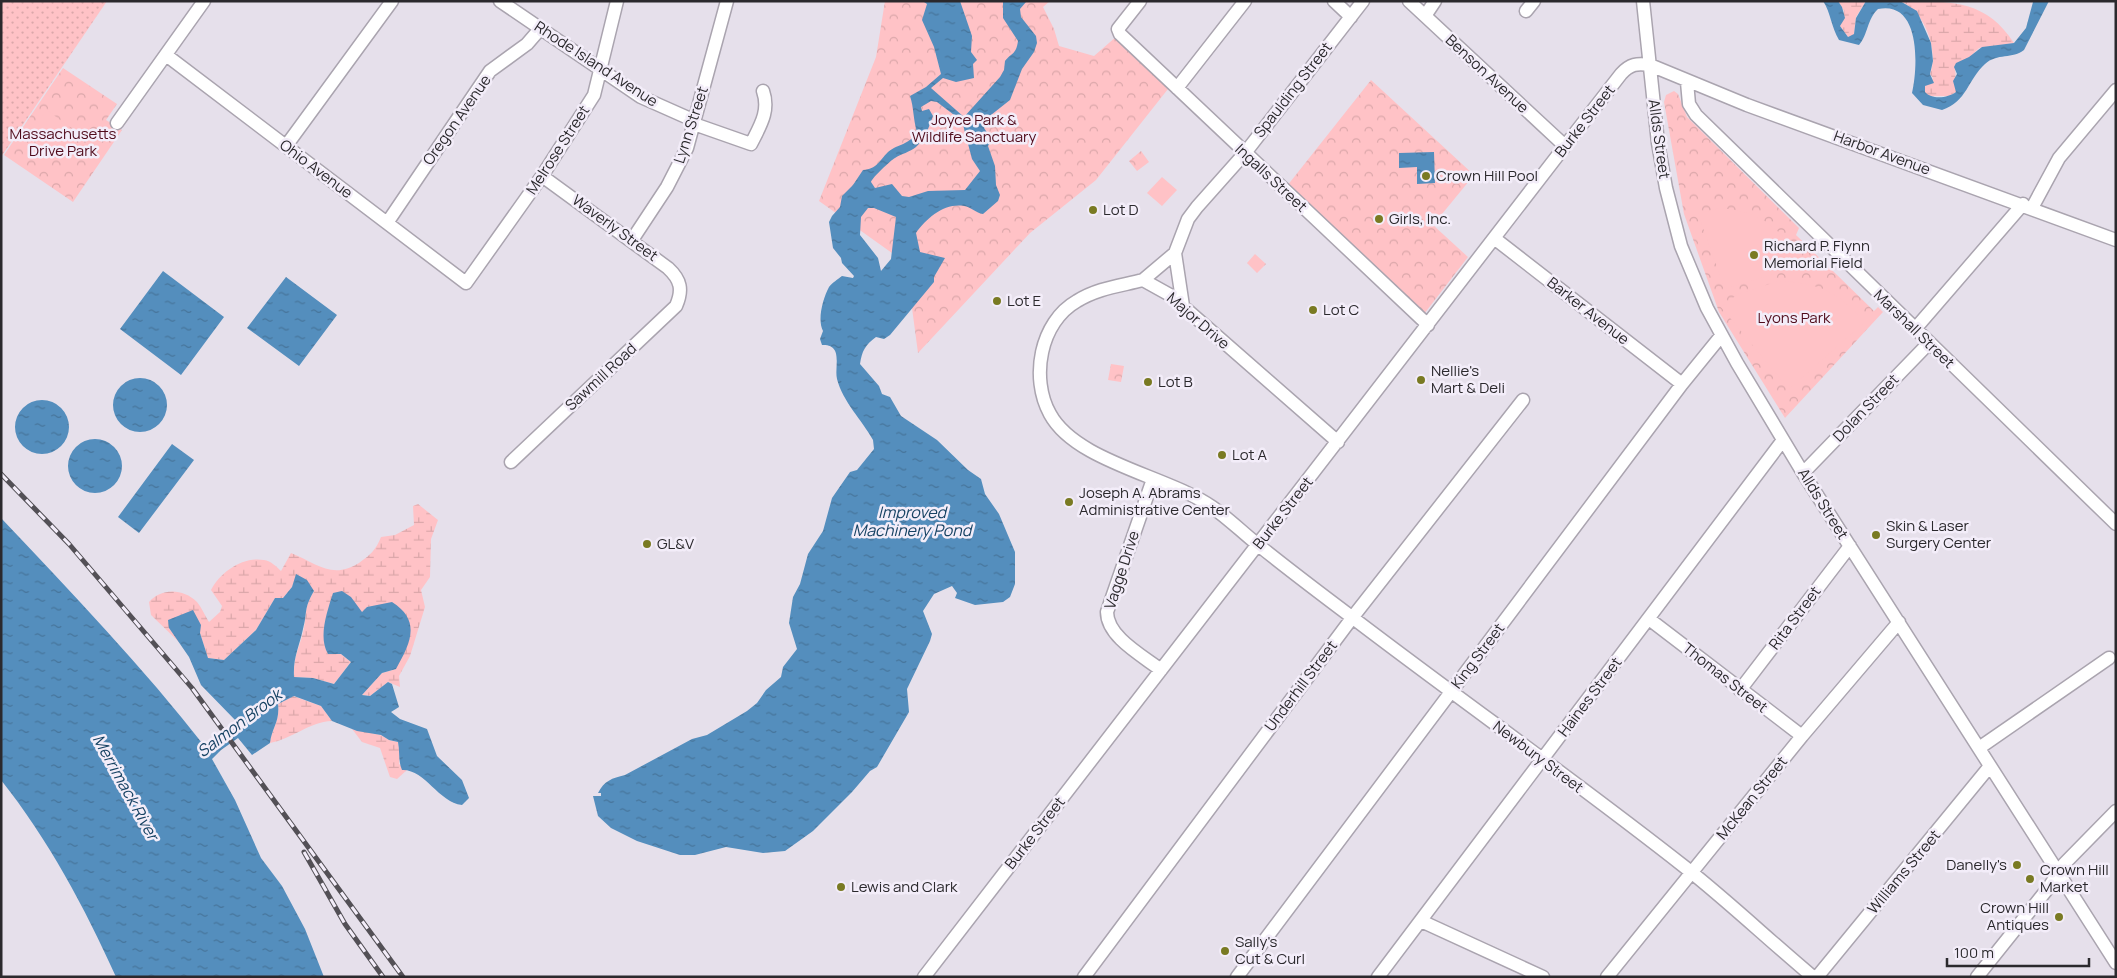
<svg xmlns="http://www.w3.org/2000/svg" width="2117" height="978" font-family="Manrope,sans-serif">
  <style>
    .grass { fill: url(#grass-dots) }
    .wetland { fill: url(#wetland-marsh) }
    .park { fill: url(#park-crowns) }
    .pitch { fill: #ffc2c6 }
    .water { fill: url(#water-ripples); fill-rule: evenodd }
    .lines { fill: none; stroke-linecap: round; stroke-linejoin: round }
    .minor-casing { stroke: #aaa4af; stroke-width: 15 }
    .minor { stroke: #fff; stroke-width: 12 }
    .rail-casing { stroke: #535056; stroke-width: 5 }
    .rail { stroke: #f3edf9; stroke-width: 3; stroke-dasharray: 9; stroke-linecap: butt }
    .poi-dot { fill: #797a22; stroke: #f3edf9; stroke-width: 2 }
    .labels { text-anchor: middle; stroke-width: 5; stroke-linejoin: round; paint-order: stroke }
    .street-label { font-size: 15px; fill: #2b292d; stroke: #f3edf9 }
    .park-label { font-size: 15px; fill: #500c1c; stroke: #f3edf9 }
    .poi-label { font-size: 15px; fill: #2b292d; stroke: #f3edf9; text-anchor: start }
    .water-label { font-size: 16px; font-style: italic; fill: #164263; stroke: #f3edf9 }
  </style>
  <defs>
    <pattern id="grass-dots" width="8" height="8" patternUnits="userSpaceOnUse" patternTransform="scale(1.25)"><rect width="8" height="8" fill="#ffc2c6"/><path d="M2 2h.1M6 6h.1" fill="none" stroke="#dba7aa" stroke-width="1.8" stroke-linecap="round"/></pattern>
    <pattern id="wetland-marsh" width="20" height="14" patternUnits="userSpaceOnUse" patternTransform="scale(1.25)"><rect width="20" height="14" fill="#ffc2c6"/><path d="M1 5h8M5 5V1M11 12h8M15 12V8" fill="none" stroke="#dba7aa"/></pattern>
    <pattern id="park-crowns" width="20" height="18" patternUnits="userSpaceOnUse" patternTransform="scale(1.25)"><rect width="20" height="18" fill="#ffc2c6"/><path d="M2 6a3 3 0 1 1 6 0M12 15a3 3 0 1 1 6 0" fill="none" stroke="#dba7aa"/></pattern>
    <pattern id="water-ripples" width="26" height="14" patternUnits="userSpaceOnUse" patternTransform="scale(1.25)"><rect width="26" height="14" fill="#548ebd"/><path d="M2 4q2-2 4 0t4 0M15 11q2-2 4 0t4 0" fill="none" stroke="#46749a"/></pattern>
  </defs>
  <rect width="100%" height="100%" fill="#e6e0eb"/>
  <path class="grass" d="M1,1H107L1,157Z"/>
  <path class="wetland" d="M1838,1H1866L1856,17L1854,34L1851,37H1848L1840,26L1844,11Z
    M1900,1C1952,1 1986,0 2014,43L1979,48L1969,58L1955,65L1956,92L1949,96H1929L1925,92V86L1933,78L1930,74C1939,51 1925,11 1900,1Z
    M418,504L438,520L431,539L430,577L421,590L425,607L410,656L399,676L400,687L388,682L370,696L362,695L382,673L396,669L379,606L367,607L341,654L351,662L334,684L313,678L294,677C293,655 300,648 304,628C307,610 304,608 314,591L297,575L292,587L283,598H275L256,630L224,660L208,658L200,633L169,628L180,643L151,615L149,602C161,588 183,588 197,602C202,608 205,616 209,622L220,612L222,606L211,590C220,572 243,556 264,560C271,561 277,567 281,571L291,553C316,563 332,580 359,563C370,555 376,550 381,537L395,535L414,525L413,506Z
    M293,696L321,706L332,721C309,722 292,739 270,743C272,727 280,722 278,704Z
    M352,729L381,735L389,740L398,742L400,754L399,764L407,770L397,779L390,777L380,748L362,742Z"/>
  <path class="park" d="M885,1H1050L1043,7L1054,29L1059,46L1094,56L1117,36L1168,89L1096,180L1030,233L918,353L906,263L819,201L876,57Z
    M63,68L117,104L106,120L122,130L73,202L4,155Z
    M1371,80L1474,175L1433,225L1468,257L1424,314L1287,186Z
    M1674,91L1678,94L1687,117L1799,228L1796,235L1874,311L1878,307L1883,312L1785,418L1719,312L1684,214L1664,102L1666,95Z
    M1141,151L1149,162L1137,171L1129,161Z
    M1255,254L1266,264L1257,273L1247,263Z
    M1111,364L1124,366L1121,382L1108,380Z"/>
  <path class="pitch" d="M47,110L81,136L66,155L32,129Z
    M1162,177L1177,190L1162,206L1147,193Z
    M1719,208C1762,211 1783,229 1802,266L1725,289L1698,214Z
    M1779,281C1820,283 1838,292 1865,322L1789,389L1721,307L1738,294Z"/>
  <path class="water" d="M960,1L972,36L971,52L977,60L973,64L974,78L956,82L943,78L931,88L964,117L1000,77L1004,70L1005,61C1012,52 1016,55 1018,41L1003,18V1L1026,2L1020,9L1021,17L1036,36L1037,43L1034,52L1022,69L1010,100L991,115L984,128L992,140L988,146L995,166L996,185L1000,195L998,201L983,214C976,213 971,207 964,206C944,203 927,218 916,233L920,252L945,258L934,277V282L890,335L884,339L876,337C865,345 862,351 860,364L879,386L882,394L890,397L901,416L937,440L968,470L981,479L985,494L999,514L1015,552V584L1010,597L1003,602L975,605L955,598L957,593L952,586L934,594L923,611L932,634L930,641L907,689L909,712L877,767L870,771L852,792L813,831L785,851L763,853L726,847L695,855H680L637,841L611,828L598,816L593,796H601V793H598C604,781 612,778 625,775L692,739L707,735L747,711L757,703L766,690L781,677L783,667L797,649L789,623L793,597L800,584L808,554L823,531L832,498L850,472L857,470L874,449L873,440C862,420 843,402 837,379C834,367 844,344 822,345L820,339L823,331C817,320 823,298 829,287C832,283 838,279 842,276L853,278L854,276L842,263L841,258L833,248L829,222L832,216L840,207L842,196L853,185L863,170C877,169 879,161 888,152C899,143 908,146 917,132C913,119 914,108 910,96L926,87L941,74L934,47L922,20L927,4L924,2ZM931,101L937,102L962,121L972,159L980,171L965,190L928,191L909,197L902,196L892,184L875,188L871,182C872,178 891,160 895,158C901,154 910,152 916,147C925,139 929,127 933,116L929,109L922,111L921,107ZM868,208H874L896,217L891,259L881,271L878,258L860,235L861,217Z
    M1823,1H1838L1842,7L1845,18L1840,26L1848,37L1854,34L1856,18L1866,1H1900L1917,11L1931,43L1933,61L1930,74L1934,83L1925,86V92C1932,100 1948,98 1956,92L1953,81L1957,74L1954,67L1956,63L1969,57L1982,47L2014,43L2026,28L2033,2L2049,1L2024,50C2013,59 1997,53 1985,64C1968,79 1967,102 1942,110L1923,105L1912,93C1918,67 1921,0 1878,9C1867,19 1868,35 1859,45L1839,40C1831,27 1831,13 1823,1Z
    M1434,152L1435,183L1417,184V167L1399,168V153Z
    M163,271L224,317L181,375L120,329Z
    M286,277L337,315L299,366L247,328Z
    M113 405a27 27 0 1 1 54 0a27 27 0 1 1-54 0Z
    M15 427a27 27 0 1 1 54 0a27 27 0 1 1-54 0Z
    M68 466a27 27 0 1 1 54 0a27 27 0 1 1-54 0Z
    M172,444L194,460L139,533L118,517Z
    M1,518C71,592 143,667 206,748L235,725L236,721L201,685L189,657L169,628L168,620L193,610L201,625L200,633L208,658L224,660L256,630L275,598H283L292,587L296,574L307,580L314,591C303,610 308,611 303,629C299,648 293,657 294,677L313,678L334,684L351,662L341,654H328C318,637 327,612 333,593L342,591L351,597L362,612L367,607L392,602C422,621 410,644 396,669L382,673L362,695L370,696L388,682L392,684L399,707L391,712L400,719L427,729L437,756L462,780L469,798L462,805C438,802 425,769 402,770C398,761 400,752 398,742L389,740L381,735L357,731L332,721L321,706L294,696L278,704C280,722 272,727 270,743L252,755L238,738L221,750L212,759L235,800L261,858L282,886L305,929L324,977H116C85,908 48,839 1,780Z"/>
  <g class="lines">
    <defs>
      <path id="minor" d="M500,1L641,97L695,121
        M1140,1L1118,29L1120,34L1428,325
        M1334,1L1351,17
        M1409,1L1565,146
        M1643,1L1658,143L1666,188L1681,246L1707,308L1737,363L1803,473L2116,963
        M1526,11L1534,1
        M1425,16L1435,1
        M166,55L466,283L542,176L594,95L617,1
        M1687,82L1689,104L1696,115L2116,524
        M1177,88L1245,1
        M117,123L204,1
        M694,124L751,144C760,126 770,111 763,91
        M286,146L392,1
        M2032,208L2059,158L2116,90
        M387,223L490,71L527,44L540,29
        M1494,238L1682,384
        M632,240L667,187L687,148L727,1
        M1175,253L1188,219L1197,207L1245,153L1363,1
        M1143,280L1175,253L1183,306
        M1915,329L2023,204
        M1338,442L1170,295L1143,280C1120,286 1098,288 1077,301C1040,322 1030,378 1050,414C1076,462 1168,476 1212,507C1228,518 1242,532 1257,544C1288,569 1321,594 1353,618C1463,702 1577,782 1686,868C1729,902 1770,941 1813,977
        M511,462L676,306C683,290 681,280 668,268L542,176
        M1803,473L1929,343
        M1153,479L1107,612C1107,637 1143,656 1161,670
        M1649,619L1802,736
        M1740,690L1850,546
        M1979,748L2109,658
        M1421,921L1543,977
        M924,977L1565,146L1621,74C1630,64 1637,63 1650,65L1747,105L2116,240
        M1084,977L1352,618L1523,400
        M1237,977L1682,384L1721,336
        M1378,977L1783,440
        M1607,977L1802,736L1899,622
        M1817,977L1990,766
        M1977,977L2049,887L2064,864L2116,811"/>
    </defs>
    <use href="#minor" class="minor-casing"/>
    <use href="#minor" class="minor"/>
    <defs>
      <path id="rail" d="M1,474L69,544L192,688L403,977
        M304,852L345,924L383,977"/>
    </defs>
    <use href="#rail" class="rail-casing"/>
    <use href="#rail" class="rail"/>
  </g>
  <g class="poi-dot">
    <circle cx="1426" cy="176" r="5"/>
    <circle cx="1093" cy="210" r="5"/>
    <circle cx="1379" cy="219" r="5"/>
    <circle cx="1754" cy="255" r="5"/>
    <circle cx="997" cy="301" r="5"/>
    <circle cx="1313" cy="310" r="5"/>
    <circle cx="1421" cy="380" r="5"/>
    <circle cx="1148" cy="382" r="5"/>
    <circle cx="1222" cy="455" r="5"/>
    <circle cx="1069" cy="502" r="5"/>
    <circle cx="1876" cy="535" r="5"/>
    <circle cx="647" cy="544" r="5"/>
    <circle cx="2017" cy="865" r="5"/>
    <circle cx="2030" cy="879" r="5"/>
    <circle cx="841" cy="887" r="5"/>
    <circle cx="2059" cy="917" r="5"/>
    <circle cx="1225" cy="951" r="5"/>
  </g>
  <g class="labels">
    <g class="street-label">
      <text transform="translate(596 64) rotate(33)" y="5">Rhode Island Avenue</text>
      <text transform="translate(1487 74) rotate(43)" y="5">Benson Avenue</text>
      <text transform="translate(1293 90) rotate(-52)" y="5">Spaulding Street</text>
      <text transform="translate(457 120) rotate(-55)" y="5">Oregon Avenue</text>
      <text transform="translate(1585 121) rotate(-52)" y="5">Burke Street</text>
      <text transform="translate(691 125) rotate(-72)" y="5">Lynn Street</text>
      <text transform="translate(1659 139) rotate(82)" y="5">Allds Street</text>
      <text transform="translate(558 150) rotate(-57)" y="5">Melrose Street</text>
      <text transform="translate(1882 153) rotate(20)" y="5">Harbor Avenue</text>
      <text transform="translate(316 169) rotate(37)" y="5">Ohio Avenue</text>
      <text transform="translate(1271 178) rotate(43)" y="5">Ingalls Street</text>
      <text transform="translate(615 228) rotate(36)" y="5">Waverly Street</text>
      <text transform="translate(1588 311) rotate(38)" y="5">Barker Avenue</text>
      <text transform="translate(1198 321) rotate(41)" y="5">Major Drive</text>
      <text transform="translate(1914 329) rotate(44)" y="5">Marshall Street</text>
      <text transform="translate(601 377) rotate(-43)" y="5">Sawmill Road</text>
      <text transform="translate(1866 408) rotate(-46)" y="5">Dolan Street</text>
      <text transform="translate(1823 504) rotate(58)" y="5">Allds Street</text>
      <text transform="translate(1283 513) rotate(-52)" y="5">Burke Street</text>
      <text transform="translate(1122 570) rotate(-72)" y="5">Vagge Drive</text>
      <text transform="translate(1795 618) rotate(-53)" y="5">Rita Street</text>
      <text transform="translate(1478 656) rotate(-53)" y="5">King Street</text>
      <text transform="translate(1725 678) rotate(38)" y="5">Thomas Street</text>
      <text transform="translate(1301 686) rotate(-53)" y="5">Underhill Street</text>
      <text transform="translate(1590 697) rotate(-53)" y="5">Haines Street</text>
      <text transform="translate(1538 757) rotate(37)" y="5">Newbury Street</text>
      <text transform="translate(1752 798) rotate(-51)" y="5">McKean Street</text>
      <text transform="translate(1035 833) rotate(-52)" y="5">Burke Street</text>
      <text transform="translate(1904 872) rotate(-50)" y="5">Williams Street</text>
    </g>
    <g class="park-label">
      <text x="974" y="125">Joyce Park &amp;<tspan x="974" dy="17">Wildlife Sanctuary</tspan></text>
      <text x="63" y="139">Massachusetts<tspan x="63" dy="17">Drive Park</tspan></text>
      <text x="1794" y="323">Lyons Park</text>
    </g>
    <g class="poi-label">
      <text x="1436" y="181">Crown Hill Pool</text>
      <text x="1103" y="215">Lot D</text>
      <text x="1389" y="224">Girls, Inc.</text>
      <text x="1764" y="251">Richard P. Flynn<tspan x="1764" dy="17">Memorial Field</tspan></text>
      <text x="1007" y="306">Lot E</text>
      <text x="1323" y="315">Lot C</text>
      <text x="1431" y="376">Nellie's<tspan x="1431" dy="17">Mart &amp; Deli</tspan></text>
      <text x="1158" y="387">Lot B</text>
      <text x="1232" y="460">Lot A</text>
      <text x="1079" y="498">Joseph A. Abrams<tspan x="1079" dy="17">Administrative Center</tspan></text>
      <text x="1886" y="531">Skin &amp; Laser<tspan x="1886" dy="17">Surgery Center</tspan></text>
      <text x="657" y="549">GL&amp;V</text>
      <text x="2007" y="870" text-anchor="end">Danelly's</text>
      <text x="2040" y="875">Crown Hill<tspan x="2040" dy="17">Market</tspan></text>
      <text x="851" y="892">Lewis and Clark</text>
      <text x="2049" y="913" text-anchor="end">Crown Hill<tspan x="2049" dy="17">Antiques</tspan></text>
      <text x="1235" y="947">Sally's<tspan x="1235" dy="17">Cut &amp; Curl</tspan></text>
    </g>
    <g class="water-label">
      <text x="912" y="518">Improved<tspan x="912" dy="18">Machinery Pond</tspan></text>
      <text transform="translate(239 723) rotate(-37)" y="6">Salmon Brook</text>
      <text transform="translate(126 787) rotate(61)" y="6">Merrimack River</text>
    </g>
  </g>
  <rect width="2117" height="978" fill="none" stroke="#2b292d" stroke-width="5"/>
  <path d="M1947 958v8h142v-8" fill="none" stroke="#2b292d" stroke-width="2.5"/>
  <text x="1954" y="958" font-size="15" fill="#2b292d" stroke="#f3edf9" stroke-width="4" paint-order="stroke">100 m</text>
</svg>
